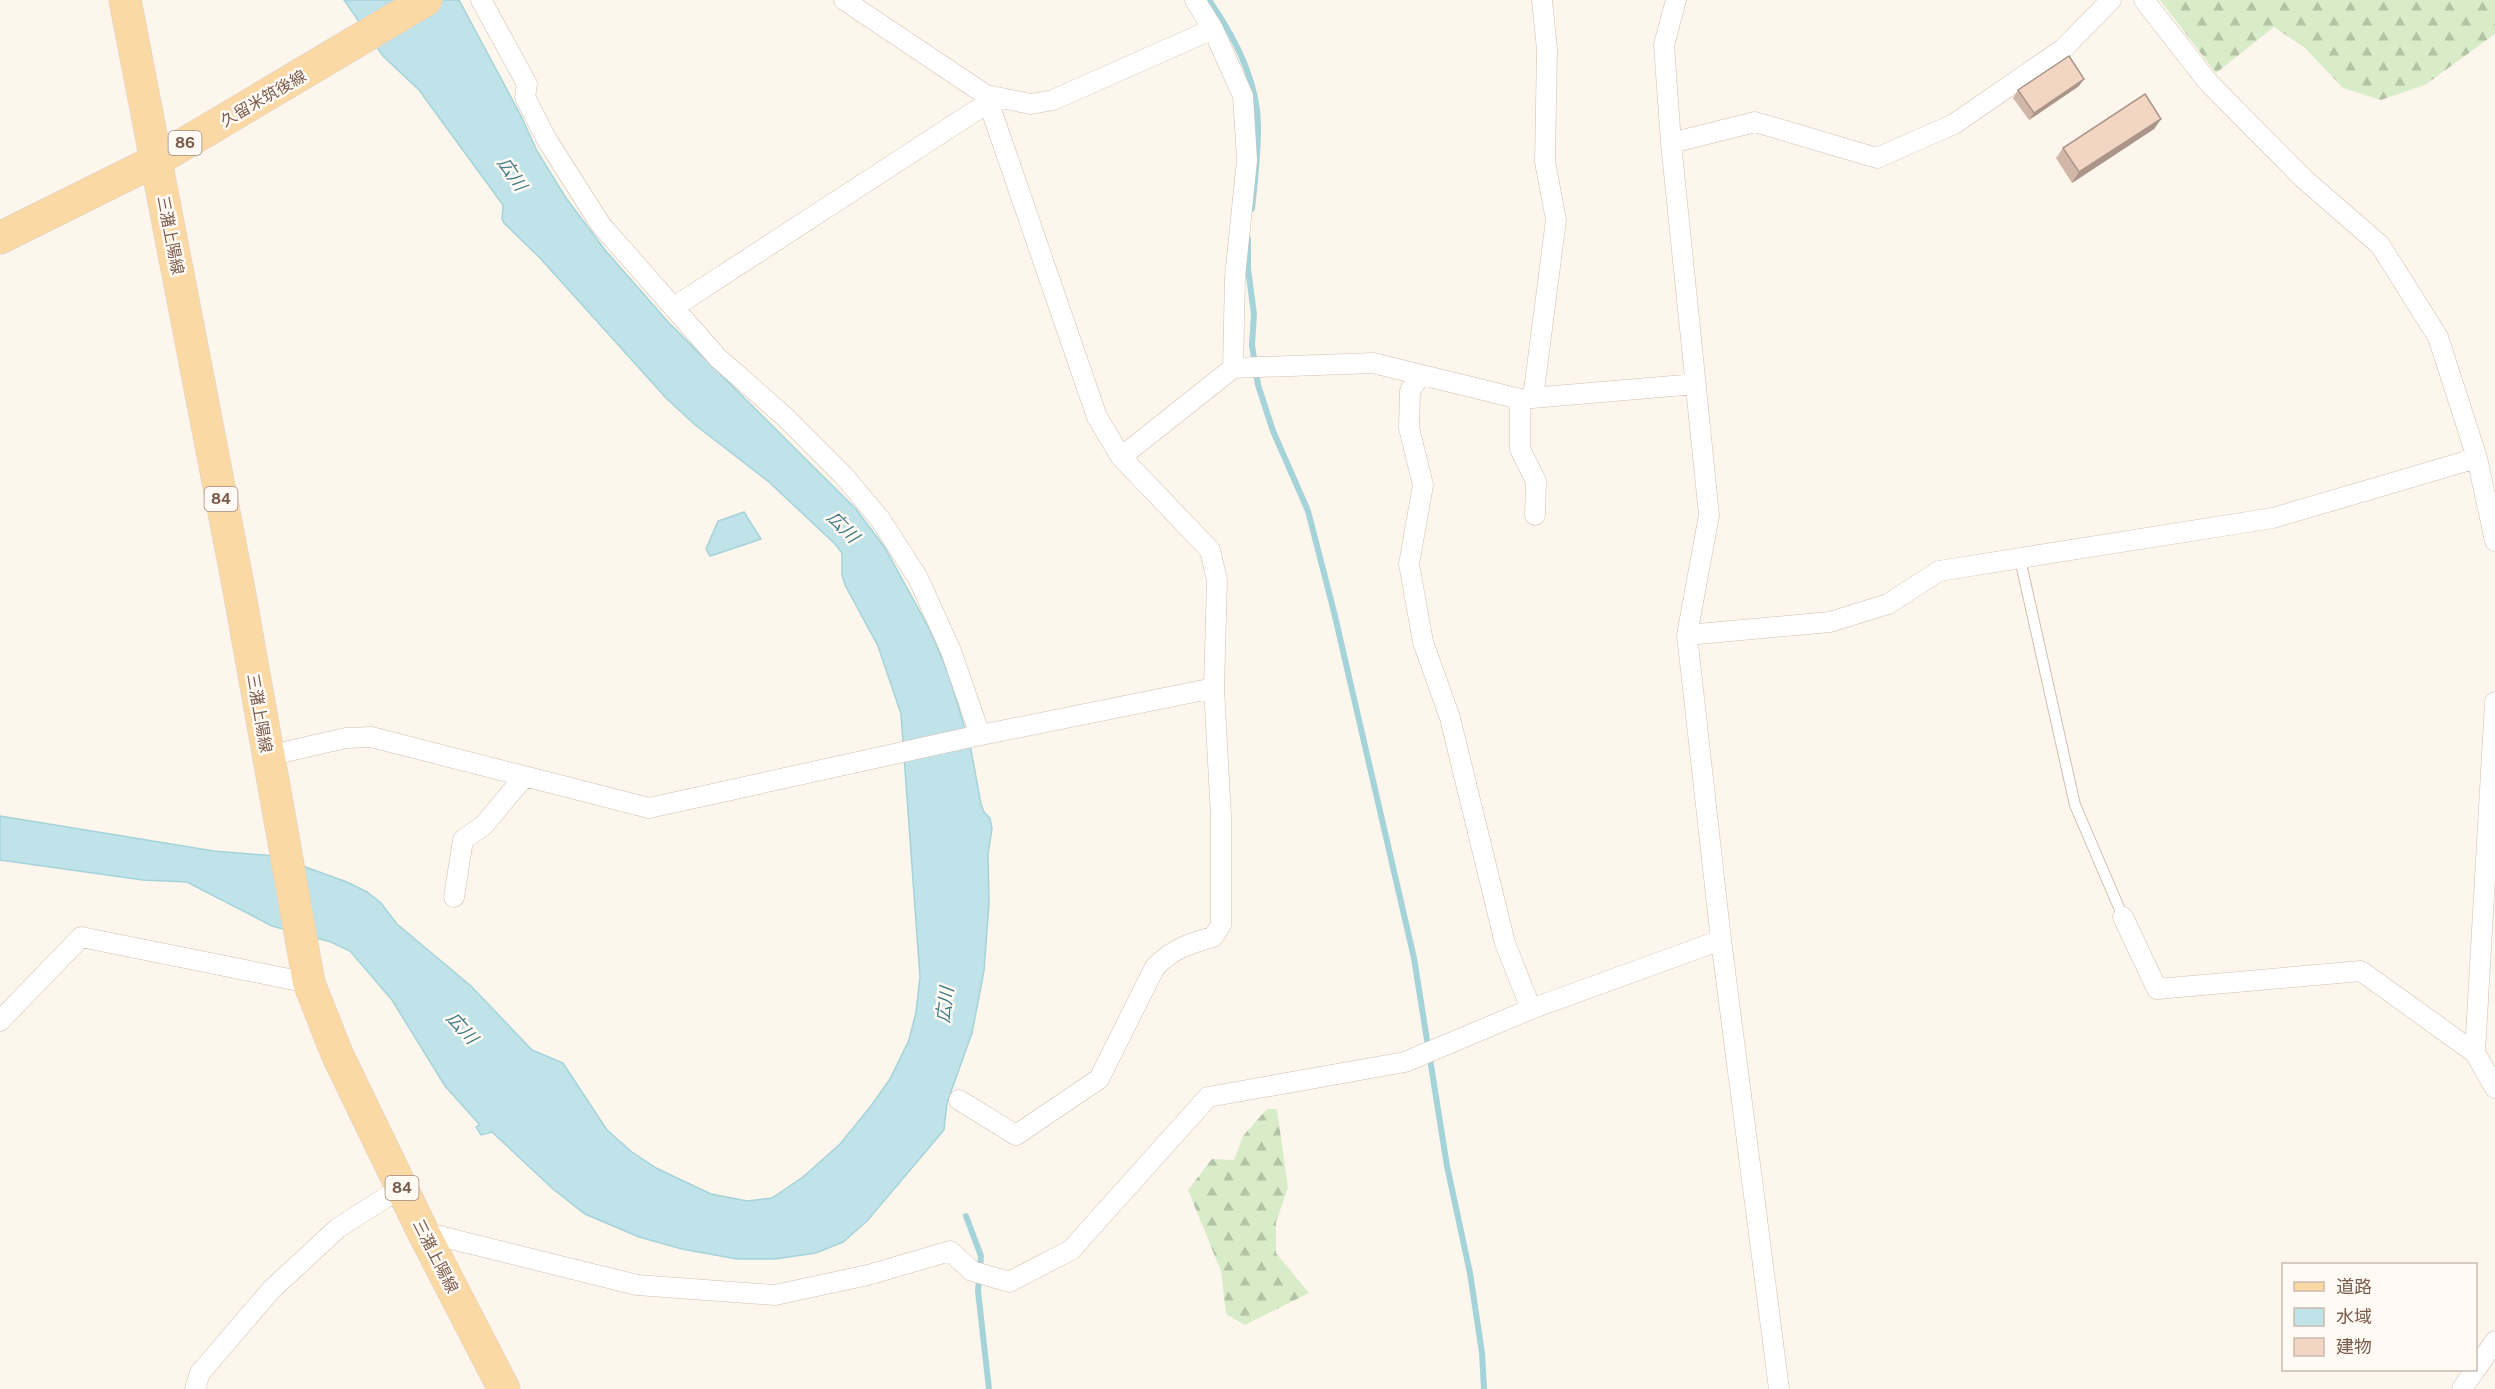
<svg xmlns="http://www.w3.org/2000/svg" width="2495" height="1389" font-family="'Public Sans','Noto Sans JP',sans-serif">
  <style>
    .forest { fill: url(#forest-firs) }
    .water { fill: #bfe3e8; stroke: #a5d3da; stroke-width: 1.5 }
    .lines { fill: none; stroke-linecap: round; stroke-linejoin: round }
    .stream { stroke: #a5d3da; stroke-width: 6 }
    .lane-casing { stroke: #d1beb0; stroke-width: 12 }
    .street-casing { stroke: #d1beb0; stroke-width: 21 }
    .primary-casing { stroke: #dad1cd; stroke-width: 33 }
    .lane { stroke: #fff; stroke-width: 10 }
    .street { stroke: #fff; stroke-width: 20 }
    .primary { stroke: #fbd9a5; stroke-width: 32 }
    .wall { fill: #d1b7a8 }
    .shaded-wall { fill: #aa9588 }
    .building { fill: #f3d5c3; stroke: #aa9588; stroke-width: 1.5 }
    .labels { text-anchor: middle; stroke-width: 5; stroke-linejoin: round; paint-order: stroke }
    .shield { fill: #fffaf3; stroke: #a28b7f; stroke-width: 1.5 }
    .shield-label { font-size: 15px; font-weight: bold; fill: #7a5c4d }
    .street-label { font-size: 16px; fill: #7a5c4d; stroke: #fffaf3 }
    .water-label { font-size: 18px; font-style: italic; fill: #437c86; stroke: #fffaf3 }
  </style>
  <defs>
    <pattern id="forest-firs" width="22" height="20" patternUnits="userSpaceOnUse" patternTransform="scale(1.5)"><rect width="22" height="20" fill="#d8ecc9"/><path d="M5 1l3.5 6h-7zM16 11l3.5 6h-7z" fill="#b4c2a5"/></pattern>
  </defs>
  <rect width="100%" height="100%" fill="#fdf6ec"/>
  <path class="forest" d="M2160,0H2495V34L2425,85L2381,100L2343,88L2305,48L2274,27L2216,73Z
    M1267,1109H1277L1288,1188L1276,1222V1253L1309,1293L1245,1325L1226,1314L1221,1271L1188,1190L1212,1159L1234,1160L1243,1136Z"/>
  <path class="water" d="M344,0H459L521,116L537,151L566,198L605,250L669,323L856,509L885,548L930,630L950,678L971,750L981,804L984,812L990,818L992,829L988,854L989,903L984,971L972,1033L947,1103L944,1130L867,1221L843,1242L816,1253L775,1259H737L682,1249L639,1237L585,1214L553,1189L492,1132L481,1135L476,1127L480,1125L445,1086L392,1000L350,951L331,942L272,926L187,882L143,880L0,860V816L214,851L275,856L347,882L367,892L381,903L397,924L471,986L532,1050L563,1063L607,1130L632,1152L656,1168L711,1194L747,1201L772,1198L803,1177L840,1144L871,1106L890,1079L909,1040L916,1012L920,977L901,714L878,646L845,585L842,575V553L835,544L769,482L694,424L666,398L540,258L504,223L502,219L503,205L419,90L383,56Z
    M744,512L761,539L710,556L706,549L718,521Z"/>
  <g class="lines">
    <path class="stream" d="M1209,0C1234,36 1259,84 1258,129C1258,156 1255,182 1252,209
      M1248,239V269L1254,314L1252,345L1258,385L1273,431L1308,511L1334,612L1414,958L1447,1166L1470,1273L1482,1353L1484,1389
      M966,1216L981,1256L978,1291L989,1389"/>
    <defs>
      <path id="lane" d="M2020,559L2075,805L2123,917"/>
      <path id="street" d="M481,0L527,84L525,97L547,140L601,225L718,358L784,416L844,476L880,519L918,578L951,651L980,735
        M844,0L986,95L1031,104L1053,100L1213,29
        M1195,0L1213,29L1243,96L1247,160L1235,277L1233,368
        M1676,0L1664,45L1671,143L1709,515L1687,635L1721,940L1779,1389
        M2144,0L2208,82L2304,179L2380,245L2438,337L2477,458L2495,541
        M1671,143L1755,122L1877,158L1954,124L2063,49L2111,0
        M674,307L989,102
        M1420,376L1410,391L1409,428L1423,485L1409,564L1423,642L1450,718L1505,943L1531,1009
        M1533,398L1556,220L1545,162L1547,49L1542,0
        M1520,399V449L1536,481L1535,515
        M1121,457L1233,368L1373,363L1520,399L1696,384
        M1687,635L1830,622L1888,604L1939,571L2273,518L2477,458
        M267,756L346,738L371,737L649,808L971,737L1214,688
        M454,897L463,840L484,825L524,777
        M2123,917L2157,989L2361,971L2475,1053L2495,1088
        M0,1021L81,937L309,983
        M2475,1053L2495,702
        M959,1100L1016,1135L1099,1079L1155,967C1172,949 1191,943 1213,937L1221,925V817L1214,688L1217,580L1210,550L1121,457L1097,417L986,95
        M423,1232L637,1285L775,1295L868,1275L950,1251L972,1271L1009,1282L1071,1250L1208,1097L1405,1062L1531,1009L1721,940
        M2476,1369L2495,1341
        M195,1389L200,1373L272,1289L338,1228L402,1187
        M2462,1389L2475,1370"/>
      <path id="primary" d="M125,0L239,590L309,983L337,1054L423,1232L504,1389
        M0,238L157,160L426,0"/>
    </defs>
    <use href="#lane" class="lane-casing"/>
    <use href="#street" class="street-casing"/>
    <use href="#primary" class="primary-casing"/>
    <use href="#lane" class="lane"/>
    <use href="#street" class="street"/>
    <use href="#primary" class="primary"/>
  </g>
  <path class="wall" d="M2079,86L2029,120L2013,98L2018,90Z
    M2161,119L2154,129L2072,183L2056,158L2063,148Z"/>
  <path class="shaded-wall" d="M2084,79L2079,86L2029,120L2034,113Z
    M2161,119L2154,129L2072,183L2079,172Z"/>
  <path class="building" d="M2069,56L2084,79L2034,113L2018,90Z
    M2145,94L2161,119L2079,172L2063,148Z"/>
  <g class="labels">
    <g class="shield">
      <rect x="168.5" y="131" width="33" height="24" rx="4.5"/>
      <rect x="204.5" y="487" width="33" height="24" rx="4.5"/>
      <rect x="385.5" y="1176" width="33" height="24" rx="4.5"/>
    </g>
    <g class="shield-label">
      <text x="185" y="148">86</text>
      <text x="221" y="504">84</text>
      <text x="402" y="1193">84</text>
    </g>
    <g class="street-label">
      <text transform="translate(263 98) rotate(-30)" y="6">久留米筑後線</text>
      <text transform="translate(171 235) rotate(79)" y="6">三潴上陽線</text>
      <text transform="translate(260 713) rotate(80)" y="6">三潴上陽線</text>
      <text transform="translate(436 1256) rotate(63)" y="6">三潴上陽線</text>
    </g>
    <g class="water-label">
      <text transform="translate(512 174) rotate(56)" y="6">広川</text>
      <text transform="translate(843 527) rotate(45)" y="6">広川</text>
      <text transform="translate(945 1005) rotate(-83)" y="6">広川</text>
      <text transform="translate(462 1028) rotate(48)" y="6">広川</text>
    </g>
  </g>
  <rect x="2282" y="1263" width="195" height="108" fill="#fffaf3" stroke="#cabbb1" stroke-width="1.5"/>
  <rect x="2294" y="1282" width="30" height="9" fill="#fbd9a5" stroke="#cabbb1" stroke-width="1.5"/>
  <text x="2336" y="1293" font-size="18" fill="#7a5c4d">道路</text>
  <rect x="2294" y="1308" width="30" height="18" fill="#bfe3e8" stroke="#cabbb1" stroke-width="1.5"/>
  <text x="2336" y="1323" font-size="18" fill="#7a5c4d">水域</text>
  <rect x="2294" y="1338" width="30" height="18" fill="#f3d5c3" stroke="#cabbb1" stroke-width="1.5"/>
  <text x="2336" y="1353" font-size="18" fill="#7a5c4d">建物</text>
</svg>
